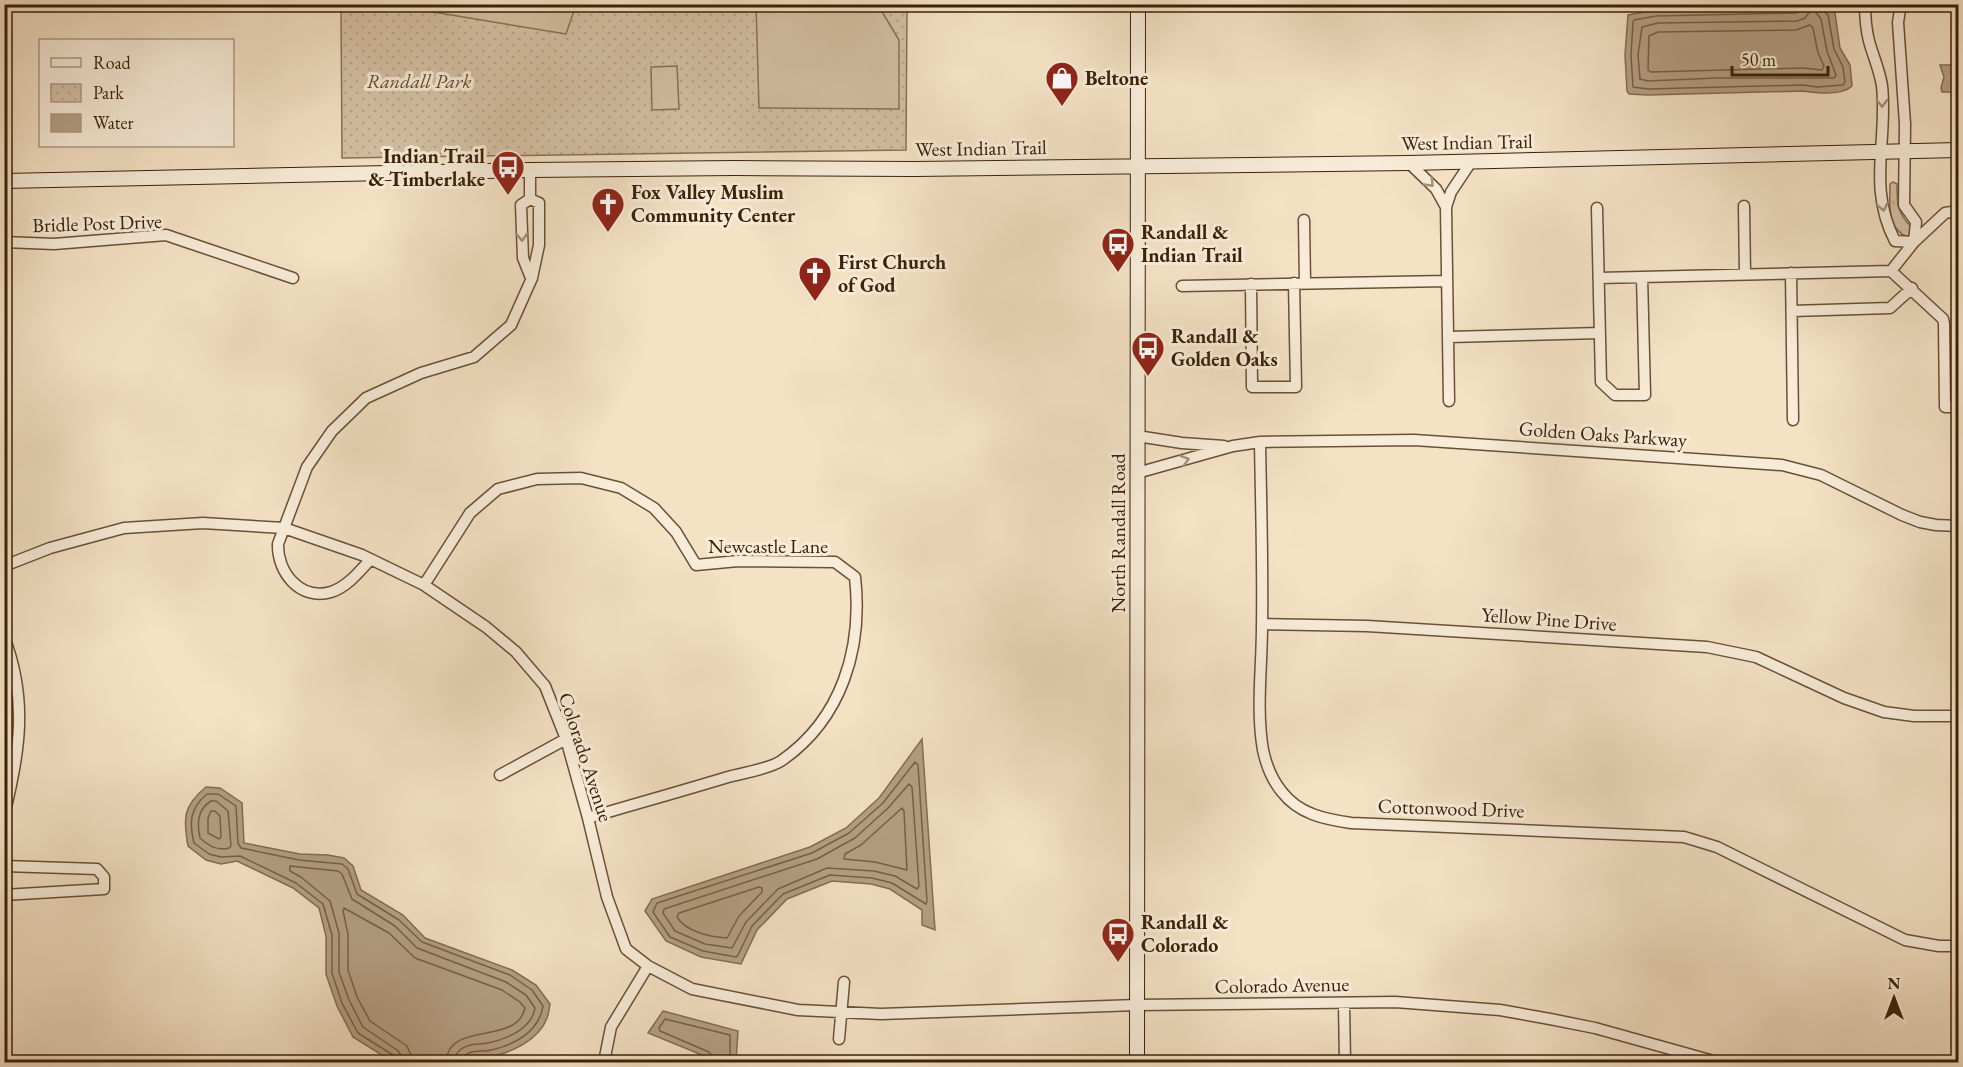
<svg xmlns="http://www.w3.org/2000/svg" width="1963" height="1067" font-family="'EB Garamond',serif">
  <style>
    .grass { fill: url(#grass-tufts); stroke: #887156; stroke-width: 1.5 }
    .park { fill: url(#park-dots); stroke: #887156; stroke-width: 1.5 }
    .pitch { fill: #d5c1a5; stroke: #887156; stroke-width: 1.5 }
    .water { fill: #b5a085; stroke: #846d53; stroke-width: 1.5 }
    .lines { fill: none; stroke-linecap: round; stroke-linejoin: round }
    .shore { stroke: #786046; stroke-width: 1.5 }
    .minor-casing { stroke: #695137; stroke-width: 13 }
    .secondary-casing { stroke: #3b2108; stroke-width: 16 }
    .minor { stroke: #f8ecd9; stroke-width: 10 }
    .secondary { stroke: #f8ecd9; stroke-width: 14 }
    .oneway { stroke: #a3917b }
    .labels { text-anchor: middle; stroke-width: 6; stroke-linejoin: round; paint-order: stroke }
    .poi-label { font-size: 20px; font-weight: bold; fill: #3b2108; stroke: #f8ecd9; text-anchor: start }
    .park-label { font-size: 20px; font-style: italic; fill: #62492f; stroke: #f8ecd9 }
    .street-label { font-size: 20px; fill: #3b2108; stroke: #f8ecd9 }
  </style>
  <defs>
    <pattern id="grass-tufts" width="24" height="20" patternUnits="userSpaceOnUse" patternTransform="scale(1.5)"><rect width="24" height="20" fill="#d5c1a5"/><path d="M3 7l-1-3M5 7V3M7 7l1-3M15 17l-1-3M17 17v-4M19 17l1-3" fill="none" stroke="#b8a68d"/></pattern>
    <pattern id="park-dots" width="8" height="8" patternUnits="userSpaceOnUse" patternTransform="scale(1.5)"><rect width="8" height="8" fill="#d5c1a5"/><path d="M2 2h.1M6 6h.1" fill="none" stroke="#b8a68d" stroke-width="1.8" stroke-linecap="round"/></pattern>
  </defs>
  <rect width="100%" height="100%" fill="#f4e2c5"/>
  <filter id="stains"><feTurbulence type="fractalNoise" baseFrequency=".00333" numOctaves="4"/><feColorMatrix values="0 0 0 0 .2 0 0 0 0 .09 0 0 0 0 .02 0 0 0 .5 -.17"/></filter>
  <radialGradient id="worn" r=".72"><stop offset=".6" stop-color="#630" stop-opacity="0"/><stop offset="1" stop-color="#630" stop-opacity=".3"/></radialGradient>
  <path class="grass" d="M1893,182L1897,184C1897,204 1897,212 1911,227L1909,236L1907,237C1886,228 1890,202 1890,184Z"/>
  <path class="park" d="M341,5H907L906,150L342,158Z"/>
  <path class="pitch" d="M385,4H576V5L566,34Z
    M756,5H878L899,40V109L759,108Z
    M677,66L679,109L652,110L651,67Z"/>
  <path class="water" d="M1827,7L1833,10L1835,13L1840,48L1850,65L1852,86C1842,96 1816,93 1803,91L1648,95L1629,94L1627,91L1625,55L1628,15L1655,10Z
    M1940,65H1958V92H1942L1941,88L1944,77Z
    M922,739L935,930L922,925V910L890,889L871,884L832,881L787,899L757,930L741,964L701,957L666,941L645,911L652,899L810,847L846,828L879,798Z
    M206,787L220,788L242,803L244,843L300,854L328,855L344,858L353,866L361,890L403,915L425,938L512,970L536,985L550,1004C549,1008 549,1014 547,1018C539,1040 512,1052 491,1057C481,1059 472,1058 463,1062H393L353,1037L337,1006L326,974V936L319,908L293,888L237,861L221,864L206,860L188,846C183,818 183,806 206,787Z
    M663,1011L738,1031L736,1062H706L707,1057L648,1033Z"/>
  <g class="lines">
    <path class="shore" d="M1803,4L1802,10L1796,13L1656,16L1634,20L1633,22L1631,55L1633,87L1648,89L1803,85L1817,87L1843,85L1845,82L1843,67L1834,49L1828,15L1823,10L1822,4
      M1811,10H1814L1821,19L1827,51L1836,75L1834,78H1717L1648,81L1640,79L1638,55L1642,27L1658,23L1797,21L1805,18Z
      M1810,25L1813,28L1818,53L1824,66L1822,70L1803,68L1651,72L1648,70L1649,36L1658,32L1796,30Z
      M915,762L918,765L927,901L926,904L892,883L872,878L830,875L783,894L752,926L738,955L736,957L703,951L670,937L653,912L657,903L812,853L849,833L883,803Z
      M909,784L912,787L919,886L917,889L895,876L874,871L827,868L778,889L746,922L732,948L705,944L675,931L663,913L664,909L817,859L855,838L888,808Z
      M211,801H216L228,811L231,846L229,848C217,851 209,846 200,838C197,823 197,810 211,801Z
      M902,808L904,811L907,870L875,862L844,859L845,854L861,845Z
      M211,811H215L220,816L221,837L219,839L208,833V818Z
      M759,887L762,888V892L739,916L727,938C711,937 686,932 677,917L679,913Z
      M395,1062L393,1055L358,1033L342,1003L332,973V935L323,904L296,883L240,856L221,857L209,854L194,843C189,822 190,808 207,794H218L236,806L238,843L241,848L299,860L342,864L348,869L357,894L399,920L422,942L510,975L532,990L543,1006C539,1032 514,1045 491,1050C483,1052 473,1050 467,1054C462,1057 463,1058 463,1062
      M403,1062L402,1056L397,1050L363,1027L349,1000L339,972V933L330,901L301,877L290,871V866L338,871L342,874L352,899L395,926L417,948L506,982L526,995L535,1008C532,1029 506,1039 488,1043C479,1045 467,1043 460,1050C456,1053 455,1057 455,1062
      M412,1062L411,1055L407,1046L370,1021L357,997L348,970V934L343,911L344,908L389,933L415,958L502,990L520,1002L525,1008C517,1046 448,1020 446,1062
      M712,1062V1056L709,1052L660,1031L659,1028L665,1019L730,1035V1062"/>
    <defs>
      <path id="minor" d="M1865,4C1865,17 1866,29 1869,41C1873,56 1880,71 1882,86C1888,141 1867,187 1895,241L1914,242
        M1901,4L1898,22L1905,124L1904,205L1916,222L1914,242
        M1409,163L1436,189L1446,207
        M530,170V199
        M530,199L521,205L523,258L531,278
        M1744,206L1745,274
        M1597,208L1601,382L1615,395H1645L1642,277
        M1958,211L1945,213L1914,242L1891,271L1943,319L1944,324L1945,407H1958
        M1304,220L1305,283
        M4,242L54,244L166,235L293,278
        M1791,273L1793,420
        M1599,278L1891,271
        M1251,284L1252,387H1296L1294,283
        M1182,286L1447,281
        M1792,311L1890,308L1912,288
        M1449,337L1600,333
        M1449,401L1446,207L1451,192L1471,162
        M1137,436L1182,443L1224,446
        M1260,442C1261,503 1263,565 1262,626C1262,666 1256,710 1263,750C1266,764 1272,780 1282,792C1299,814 1324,819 1351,823L1684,837L1717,847L1905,940L1939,946H1958
        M1137,473L1233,446L1260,442L1414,440L1782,465L1821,475L1902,515L1920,522L1936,525L1958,526
        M370,560C359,572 347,587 331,592C300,601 277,572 278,544L307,467L332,431L366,398L421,373L474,357L511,325L532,278L539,245V203L530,199
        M4,566L50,548L124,528L203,523L284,528L362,555L424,585L486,627L516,652L545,686L566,739L588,818L607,897L626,949L648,966L692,989L798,1010L881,1014L1137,1005L1395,1002L1500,1010L1550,1019L1595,1028L1717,1062
        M424,585L470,513L498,489L537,479L581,478L621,488L654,508L676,532L696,565L738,561L835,562L855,577C863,648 842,719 781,761C769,769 743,773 728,777C682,791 635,804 588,818
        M1262,624L1367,626L1707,647L1756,657L1844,698L1884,712L1914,716H1958
        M4,637C28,699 20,752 4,815
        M500,775L566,739
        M4,866L97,869L104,877V889L4,895
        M1344,1003L1345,1062
        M839,1039L844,982
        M604,1062L611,1027L648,966"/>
      <path id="secondary" d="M4,181L530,170L735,168L914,169L1409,163L1958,150
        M1137,1062L1138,4"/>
    </defs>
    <use href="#minor" class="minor-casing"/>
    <use href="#secondary" class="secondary-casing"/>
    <use href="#minor" class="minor"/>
    <use href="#secondary" class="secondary"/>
  </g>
  <defs><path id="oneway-chevron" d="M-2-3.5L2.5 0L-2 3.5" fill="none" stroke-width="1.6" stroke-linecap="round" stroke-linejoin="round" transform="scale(1.5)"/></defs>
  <g class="oneway">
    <use href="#oneway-chevron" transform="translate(1882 103) rotate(89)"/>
    <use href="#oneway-chevron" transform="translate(1430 183) rotate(46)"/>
    <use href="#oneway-chevron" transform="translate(1883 207) rotate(79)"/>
    <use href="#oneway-chevron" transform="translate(522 237) rotate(88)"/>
    <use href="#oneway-chevron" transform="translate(1185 460) rotate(-16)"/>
  </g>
  <defs>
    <symbol id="shop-pin" viewBox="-11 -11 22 30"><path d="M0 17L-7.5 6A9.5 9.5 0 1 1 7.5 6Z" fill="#8f2418" stroke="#f8ecd9"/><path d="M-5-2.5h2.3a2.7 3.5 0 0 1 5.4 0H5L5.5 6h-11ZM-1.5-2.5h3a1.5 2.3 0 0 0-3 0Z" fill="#fff"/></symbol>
    <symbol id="bus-pin" viewBox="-11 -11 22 30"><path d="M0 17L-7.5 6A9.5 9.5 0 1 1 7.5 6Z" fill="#8f2418" stroke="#f8ecd9"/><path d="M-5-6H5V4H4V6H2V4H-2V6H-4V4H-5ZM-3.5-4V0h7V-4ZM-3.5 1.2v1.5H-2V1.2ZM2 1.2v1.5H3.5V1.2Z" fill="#fff"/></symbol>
    <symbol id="church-pin" viewBox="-11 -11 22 30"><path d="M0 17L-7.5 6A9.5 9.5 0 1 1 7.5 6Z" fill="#8f2418" stroke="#f8ecd9"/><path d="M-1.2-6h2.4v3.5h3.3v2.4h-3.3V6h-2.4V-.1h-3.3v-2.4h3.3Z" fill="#fff"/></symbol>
  </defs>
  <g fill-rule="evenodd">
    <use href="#shop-pin" x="1043" y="59" width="38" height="52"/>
    <use href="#bus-pin" x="489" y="148" width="38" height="52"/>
    <use href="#church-pin" x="589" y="185" width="38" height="52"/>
    <use href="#bus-pin" x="1099" y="225" width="38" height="52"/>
    <use href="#church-pin" x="796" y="254" width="38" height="52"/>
    <use href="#bus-pin" x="1129" y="329" width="38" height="52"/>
    <use href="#bus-pin" x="1099" y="915" width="38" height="52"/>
  </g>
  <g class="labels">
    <g class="poi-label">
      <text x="1085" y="85">Beltone</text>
      <text x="485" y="163" text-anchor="end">Indian Trail<tspan x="485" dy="23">&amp; Timberlake</tspan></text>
      <text x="631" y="199">Fox Valley Muslim<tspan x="631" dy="23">Community Center</tspan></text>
      <text x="1141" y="239">Randall &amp;<tspan x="1141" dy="23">Indian Trail</tspan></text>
      <text x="838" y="269">First Church<tspan x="838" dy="23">of God</tspan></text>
      <text x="1171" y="343">Randall &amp;<tspan x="1171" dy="23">Golden Oaks</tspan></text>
      <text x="1141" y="929">Randall &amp;<tspan x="1141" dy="23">Colorado</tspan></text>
    </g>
    <g class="park-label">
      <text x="419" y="88">Randall Park</text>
    </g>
    <g class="street-label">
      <text transform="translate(1467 142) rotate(-1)" y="7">West Indian Trail</text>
      <text transform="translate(981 148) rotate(-1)" y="7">West Indian Trail</text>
      <text transform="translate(97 223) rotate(-2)" y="7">Bridle Post Drive</text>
      <text transform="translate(1603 434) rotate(4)" y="7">Golden Oaks Parkway</text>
      <text transform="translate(1118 533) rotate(-90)" y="7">North Randall Road</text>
      <text x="768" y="553">Newcastle Lane</text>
      <text transform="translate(1549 619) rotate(4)" y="7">Yellow Pine Drive</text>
      <text transform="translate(586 757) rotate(72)" y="7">Colorado Avenue</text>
      <text transform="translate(1451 808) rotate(2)" y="7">Cottonwood Drive</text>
      <text transform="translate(1282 985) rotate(-1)" y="7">Colorado Avenue</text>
    </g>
  </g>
  <rect width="1963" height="1067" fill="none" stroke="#f4e2c5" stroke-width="24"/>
  <rect x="6" y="6" width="1951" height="1055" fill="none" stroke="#3b2108" stroke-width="3"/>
  <rect x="12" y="12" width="1939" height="1043" fill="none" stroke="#3b2108" stroke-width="1.5"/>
  <rect x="39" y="39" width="195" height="108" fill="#f8ecd9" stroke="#ac9b85" stroke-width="1.5"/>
  <rect x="51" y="58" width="30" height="9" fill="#f8ecd9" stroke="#ac9b85" stroke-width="1.5"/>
  <text x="93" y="69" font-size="18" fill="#3b2108">Road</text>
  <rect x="51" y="84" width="30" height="18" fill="url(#park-dots)" stroke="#ac9b85" stroke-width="1.5"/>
  <text x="93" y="99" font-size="18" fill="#3b2108">Park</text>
  <rect x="51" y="114" width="30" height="18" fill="#b5a085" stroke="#ac9b85" stroke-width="1.5"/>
  <text x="93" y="129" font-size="18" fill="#3b2108">Water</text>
  <g transform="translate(1894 998)" stroke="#f8ecd9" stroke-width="4.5" paint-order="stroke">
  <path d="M0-4.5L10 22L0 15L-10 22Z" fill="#3b2108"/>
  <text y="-9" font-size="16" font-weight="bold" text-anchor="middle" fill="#3b2108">N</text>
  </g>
  <path d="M1732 66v9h96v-9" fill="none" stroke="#3b2108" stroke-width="3"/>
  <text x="1741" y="66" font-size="18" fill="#3b2108" stroke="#f8ecd9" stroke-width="4.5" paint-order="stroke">50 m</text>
  <rect width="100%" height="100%" filter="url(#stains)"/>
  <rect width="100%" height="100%" fill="url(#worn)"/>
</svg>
